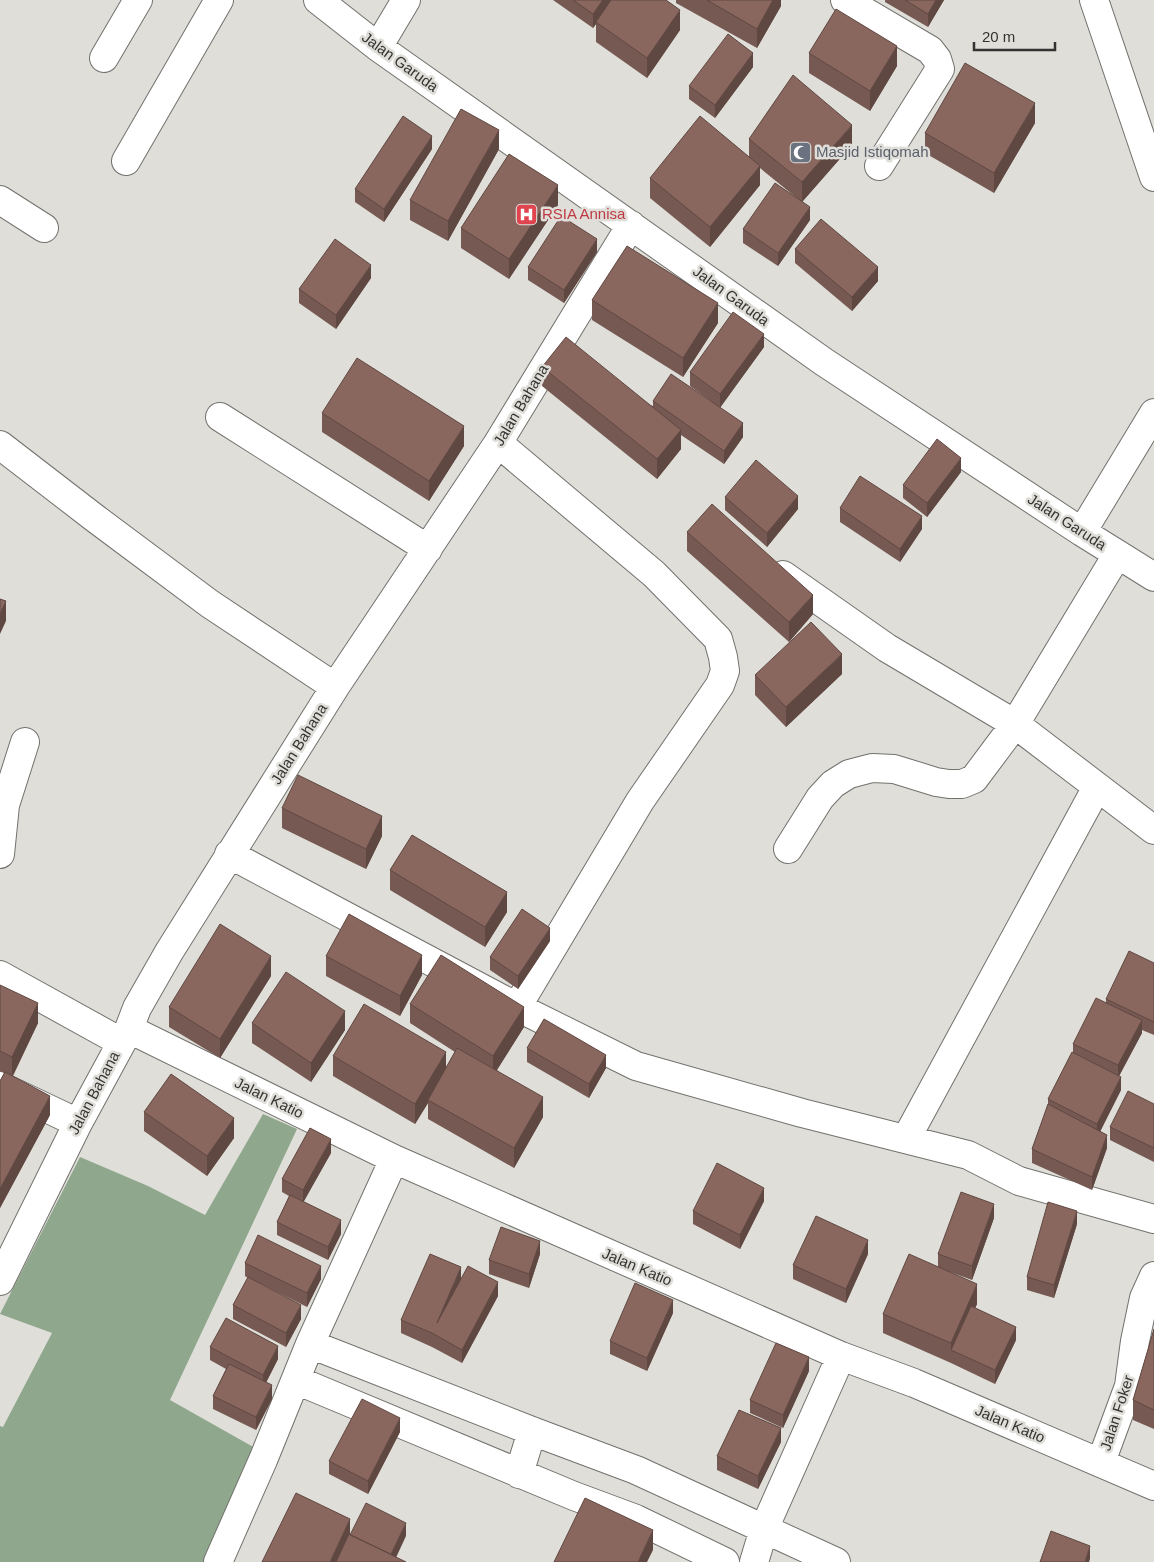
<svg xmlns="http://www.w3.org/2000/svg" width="1154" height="1562" font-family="Helvetica,sans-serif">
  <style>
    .forest { fill: #8fa78c }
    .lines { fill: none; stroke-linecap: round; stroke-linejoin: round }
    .minor-casing { stroke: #72716d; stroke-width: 30 }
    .minor { stroke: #fff; stroke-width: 28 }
    .wall { fill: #765952 }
    .shaded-wall { fill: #604842 }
    .building { fill: #89675f; stroke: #604842 }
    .labels { text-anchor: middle; stroke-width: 5; stroke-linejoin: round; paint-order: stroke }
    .street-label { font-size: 15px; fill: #343331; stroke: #dfded9 }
    .worship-label { font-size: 15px; fill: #5b616d; stroke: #dfded9; text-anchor: start }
    .health-label { font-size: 15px; fill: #be3a42; stroke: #dfded9; text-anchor: start }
  </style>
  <rect width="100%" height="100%" fill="#dfded9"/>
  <path class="forest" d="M263,1114L297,1129L170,1400L266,1454L218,1562H0V1426L3,1427L52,1333L0,1314L80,1157L148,1186L205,1215Z"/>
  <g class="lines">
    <defs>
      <path id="minor" d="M318,0L378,47L824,362L1082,532L1154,577
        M845,0L930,50L937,59L940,69L879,166
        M1094,0L1154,177
        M378,47L406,0
        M104,58L138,0
        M126,161L219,0
        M0,200L44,228
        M220,417L428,549
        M498,443L654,574L718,639L723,657L725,671L720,685L640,801L517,1007
        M0,445L96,519L210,604L335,687
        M1082,532L1154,413
        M783,575L887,648L1015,724L1154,830
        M788,849L820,798L833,784L849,774L872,768L894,769L936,782L949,784H962L974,779L1015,724L1117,555
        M0,854L5,805L25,742
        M229,854L517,1007L636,1066L802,1113L968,1155L1019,1181L1154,1219
        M0,975L121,1042
        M129,1029L394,1159L841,1356L914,1383L1154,1486
        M0,1086L78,1123
        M906,1139L1097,787
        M0,1281L78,1123L129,1029L137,1008L169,952L335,687L498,443L631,225
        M310,1344L532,1431L636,1470L836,1562
        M296,1380L574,1496L636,1519L725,1562
        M1101,1462L1129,1386L1135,1341L1144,1298L1154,1276
        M519,1474L532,1431
        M218,1562L263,1460L310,1344L394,1159
        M754,1562L764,1529L841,1356"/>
    </defs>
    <use href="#minor" class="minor-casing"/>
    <use href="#minor" class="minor"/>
  </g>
  <path class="wall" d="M553,0H666L680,30L647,78L596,42V24L593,28Z
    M676,0H781V6L757,48L676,3Z
    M885,0H944L928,27L885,2Z
    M809,53L897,66L870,111L809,73Z
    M753,67L715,118L689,99V86Z
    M1035,123L994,193L925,153V133Z
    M749,139L852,145L802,202L810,220L778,266L743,243V229L798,199L760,168V185L710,247L650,198V178L749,156Z
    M432,149L384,222L355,202V189Z
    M499,149L448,241L410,220V200Z
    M558,205L509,279L461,248V228Z
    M795,249L878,281L852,311L795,263Z
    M597,252L564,303L528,280V267Z
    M371,278L336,329L299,303V289Z
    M592,300L718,323L683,377L592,320Z
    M764,347L720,407L743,437L724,464L681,435V449L657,479L542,386V367L653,406V401H711L690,386V372Z
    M322,413L464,446L429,501L322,432Z
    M961,472L927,517L903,498V485Z
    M725,497L798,509L767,547L725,510Z
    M840,508L922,529L900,562L840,522Z
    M687,532L813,614L789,642L687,551Z
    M842,674L786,727L755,695V675Z
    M282,808L382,836L366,869L282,828Z
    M390,870L507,912L485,947L390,890Z
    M550,941L518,989L490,970V957Z
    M326,956L422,975L400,1016L326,976Z
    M1154,963V1035L1142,1030V1033L1119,1076L1121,1090L1100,1131L1107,1148L1092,1190L1032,1163V1149L1048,1106V1099L1073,1052V1044L1106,1002V999Z
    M271,976L220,1058L169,1027V1007Z
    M0,985L38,1023L13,1076L50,1115L0,1208V1081L4,1073L0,1071Z
    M410,1004L524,1027L497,1070L543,1117L514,1168L428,1119V1103L415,1124L333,1076V1056L446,1068L455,1052L410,1023Z
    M252,1023L345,1030L311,1082L252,1043Z
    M527,1048L606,1068L589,1098L527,1062Z
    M1154,1104V1162L1110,1140V1127Z
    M144,1112L234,1138L207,1176L144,1131Z
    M331,1153L303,1202L341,1234L328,1260L277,1235V1222L289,1196L282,1192V1179Z
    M764,1201L740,1249L693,1224V1211Z
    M994,1218L972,1280L950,1272L977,1304L975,1308L1016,1340L995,1384L951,1363L883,1333V1314L938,1267V1254Z
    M1077,1224L1054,1298L1027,1290V1277Z
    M540,1254L529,1288L489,1274V1260Z
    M868,1254L846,1303L793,1279V1265Z
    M245,1263L321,1279L307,1307L257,1282L301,1319L286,1347L233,1319V1305L248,1278L245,1276Z
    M461,1279L498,1296L462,1363L432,1347L401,1333V1320Z
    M673,1313L647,1371L610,1354V1341Z
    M1154,1329V1429L1133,1420V1400Z
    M210,1347L278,1359L266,1383L272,1399L256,1430L213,1409V1396L226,1369L210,1360Z
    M809,1371L783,1428L750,1413V1400Z
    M400,1432L368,1494L329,1474V1461Z
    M781,1442L758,1489L717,1470V1456Z"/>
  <path class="shaded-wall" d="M603,0H612L596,22V24L593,28V14Z
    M773,0H781V6L757,48V29Z
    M936,0H944L928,27V14Z
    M680,10V30L647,78V58Z
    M897,46V66L870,111V91Z
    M753,53V67L715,118V105Z
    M1035,103V123L994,193V173Z
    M852,125V145L802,202V182Z
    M499,130V149L448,241V221Z
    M432,136V149L384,222V209Z
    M760,166V185L710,247V227Z
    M558,185V205L509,279V259Z
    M810,207V220L778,266V253Z
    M597,239V252L564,303V290Z
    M371,265V278L336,329V315Z
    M878,267V281L852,311V297Z
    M718,303V323L683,377V358Z
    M764,334V347L720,408V394Z
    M743,423V437L724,464V451Z
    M464,426V446L429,501V481Z
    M681,430V449L657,479V459Z
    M961,458V472L927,517V503Z
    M798,496V509L767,547V533Z
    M922,516V529L900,562V549Z
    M813,595V614L789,642V622Z
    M6,601V621L0,634V614Z
    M842,654V674L786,727V707Z
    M382,816V836L366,869V849Z
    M507,892V912L485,947V927Z
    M550,928V941L518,989V976Z
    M422,955V975L400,1016V996Z
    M271,956V976L220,1058V1039Z
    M38,1003V1023L12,1077V1057Z
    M524,1007V1027L493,1076V1056Z
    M345,1011V1030L311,1082V1063Z
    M1142,1020V1033L1118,1078V1065Z
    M446,1052V1072L428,1100V1103L415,1124V1104Z
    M606,1055V1068L589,1098V1084Z
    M1121,1077V1090L1097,1138V1124Z
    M50,1096V1115L0,1208V1189Z
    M543,1097V1117L514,1168V1148Z
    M234,1118V1138L207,1176V1156Z
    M1107,1135V1148L1092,1190V1177Z
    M331,1139V1153L303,1203V1190Z
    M764,1188V1201L740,1249V1235Z
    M994,1204V1218L972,1280V1266Z
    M1077,1211V1224L1054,1298V1285Z
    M341,1220V1234L328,1260V1247Z
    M868,1240V1254L846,1303V1289Z
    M540,1241V1254L529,1288V1274Z
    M321,1266V1279L307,1307V1293Z
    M461,1267V1281L437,1337V1323Z
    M498,1282V1296L462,1363V1350Z
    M977,1284V1304L956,1352L951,1350V1343Z
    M673,1300V1313L647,1371V1358Z
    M301,1305V1319L286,1347V1333Z
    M1016,1327V1340L995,1384V1370Z
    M278,1346V1359L263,1388V1375Z
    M809,1357V1371L783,1428V1415Z
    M272,1385V1399L256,1430V1417Z
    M400,1418V1432L368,1494V1481Z
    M781,1428V1442L758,1489V1476Z
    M350,1519V1537L339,1562H330Z
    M406,1523V1536L394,1562L390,1556Z
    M653,1530V1550L647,1562H638Z
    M1090,1546V1559L1089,1562H1085Z"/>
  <path class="building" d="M573,0H603L593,14Z
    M611,0H666L680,10L647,58L596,22Z
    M707,0H773L757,29Z
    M905,0H936L928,14Z
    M836,9L897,46L870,91L809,53Z
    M728,34L753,53L715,105L689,86Z
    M965,63L1035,103L994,173L925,133Z
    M793,75L852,125L802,182L749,139Z
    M461,109L499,130L448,221L410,200Z
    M403,116L432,136L384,209L355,189Z
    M700,116L760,166L710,227L650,178Z
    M509,154L558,185L509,259L461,228Z
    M775,183L810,207L778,253L743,229Z
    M561,216L597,239L564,290L528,267Z
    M821,219L878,267L852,297L795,249Z
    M335,239L371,265L336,315L299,289Z
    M627,246L718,303L683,358L592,300Z
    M733,312L764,334L720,394L690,372Z
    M566,337L681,430L657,459L542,367Z
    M357,358L464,426L429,481L322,413Z
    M671,374L743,423L724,451L653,401Z
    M937,439L961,458L927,503L903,485Z
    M756,460L798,496L767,533L725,497Z
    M860,476L922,516L900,549L840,508Z
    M712,504L813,595L789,622L687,532Z
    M0,599L6,601L0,614Z
    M811,622L842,654L786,707L755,675Z
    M298,775L382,816L366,849L282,808Z
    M412,835L507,892L485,927L390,870Z
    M522,909L550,928L518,976L490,957Z
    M349,914L422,955L400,996L326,956Z
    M220,924L271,956L220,1039L169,1007Z
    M1129,951L1154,963V1022L1106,999Z
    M441,955L524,1007L493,1056L410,1004Z
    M286,972L345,1011L311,1063L252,1023Z
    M0,985L38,1003L12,1057L0,1051Z
    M1096,998L1142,1020L1118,1065L1073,1044Z
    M364,1004L446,1052L415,1104L333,1056Z
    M544,1019L606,1055L589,1084L527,1048Z
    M457,1048L543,1097L514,1148L428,1100Z
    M1072,1052L1121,1077L1097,1124L1048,1099Z
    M5,1072L50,1096L0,1189V1081Z
    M171,1074L234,1118L207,1156L144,1112Z
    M1128,1091L1154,1104V1148L1110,1127Z
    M1048,1104L1107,1135L1092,1177L1032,1149Z
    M310,1128L331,1139L303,1190L282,1179Z
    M717,1163L764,1188L740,1235L693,1211Z
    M961,1192L994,1204L972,1266L938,1254Z
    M290,1195L341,1220L328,1247L277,1222Z
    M1048,1202L1077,1211L1054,1285L1027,1277Z
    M816,1216L868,1240L846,1289L793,1265Z
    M501,1227L540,1241L529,1274L489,1260Z
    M258,1235L321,1266L307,1293L245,1263Z
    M430,1254L461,1267L437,1323L468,1266L498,1282L462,1350L432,1333L401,1320Z
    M909,1254L977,1284L951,1343L883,1314Z
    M248,1277L301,1305L286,1333L233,1305Z
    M635,1283L673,1300L647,1358L610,1341Z
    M971,1306L1016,1327L995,1370L951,1350Z
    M226,1318L278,1346L263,1375L210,1347Z
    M1154,1329V1410L1133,1400Z
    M776,1343L809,1357L783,1415L750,1400Z
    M229,1364L272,1385L256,1417L213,1396Z
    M362,1399L400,1418L368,1481L329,1461Z
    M739,1410L781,1428L758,1476L717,1456Z
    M296,1493L350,1519L330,1562H262Z
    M585,1498L653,1530L638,1562H554Z
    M366,1503L406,1523L391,1554L350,1535Z
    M1051,1531L1090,1546L1085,1562H1040Z
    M349,1534L406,1562H336Z"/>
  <defs>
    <symbol id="mosque-square" viewBox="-11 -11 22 22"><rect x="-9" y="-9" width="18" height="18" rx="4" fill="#6b7280" stroke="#dfded9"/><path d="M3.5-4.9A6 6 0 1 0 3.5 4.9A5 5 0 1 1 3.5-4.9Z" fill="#fff"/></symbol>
    <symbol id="hospital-square" viewBox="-11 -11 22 22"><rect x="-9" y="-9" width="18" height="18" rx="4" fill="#e0444e" stroke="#dfded9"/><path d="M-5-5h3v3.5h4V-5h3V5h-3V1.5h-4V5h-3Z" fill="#fff"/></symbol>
  </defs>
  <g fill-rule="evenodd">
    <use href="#mosque-square" x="788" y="140" width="25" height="25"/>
    <use href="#hospital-square" x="514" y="202" width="25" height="25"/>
  </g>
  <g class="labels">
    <g class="street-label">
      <text transform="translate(400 62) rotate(36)" y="5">Jalan Garuda</text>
      <text transform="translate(731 296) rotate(36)" y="5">Jalan Garuda</text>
      <text transform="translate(521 405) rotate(-59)" y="5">Jalan Bahana</text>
      <text transform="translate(1067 522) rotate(33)" y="5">Jalan Garuda</text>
      <text transform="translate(299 744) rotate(-58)" y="5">Jalan Bahana</text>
      <text transform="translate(94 1093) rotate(-62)" y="5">Jalan Bahana</text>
      <text transform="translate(269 1098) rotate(26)" y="5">Jalan Katio</text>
      <text transform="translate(637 1267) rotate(23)" y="5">Jalan Katio</text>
      <text transform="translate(1117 1413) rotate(-72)" y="5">Jalan Foker</text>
      <text transform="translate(1010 1424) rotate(23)" y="5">Jalan Katio</text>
    </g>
    <g class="worship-label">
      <text x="816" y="157">Masjid Istiqomah</text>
    </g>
    <g class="health-label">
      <text x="542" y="219">RSIA Annisa</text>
    </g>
  </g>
  <path d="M974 42v8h81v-8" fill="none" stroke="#343331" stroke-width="2.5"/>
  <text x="982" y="42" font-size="15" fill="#343331" stroke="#dfded9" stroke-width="4" paint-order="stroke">20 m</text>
</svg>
